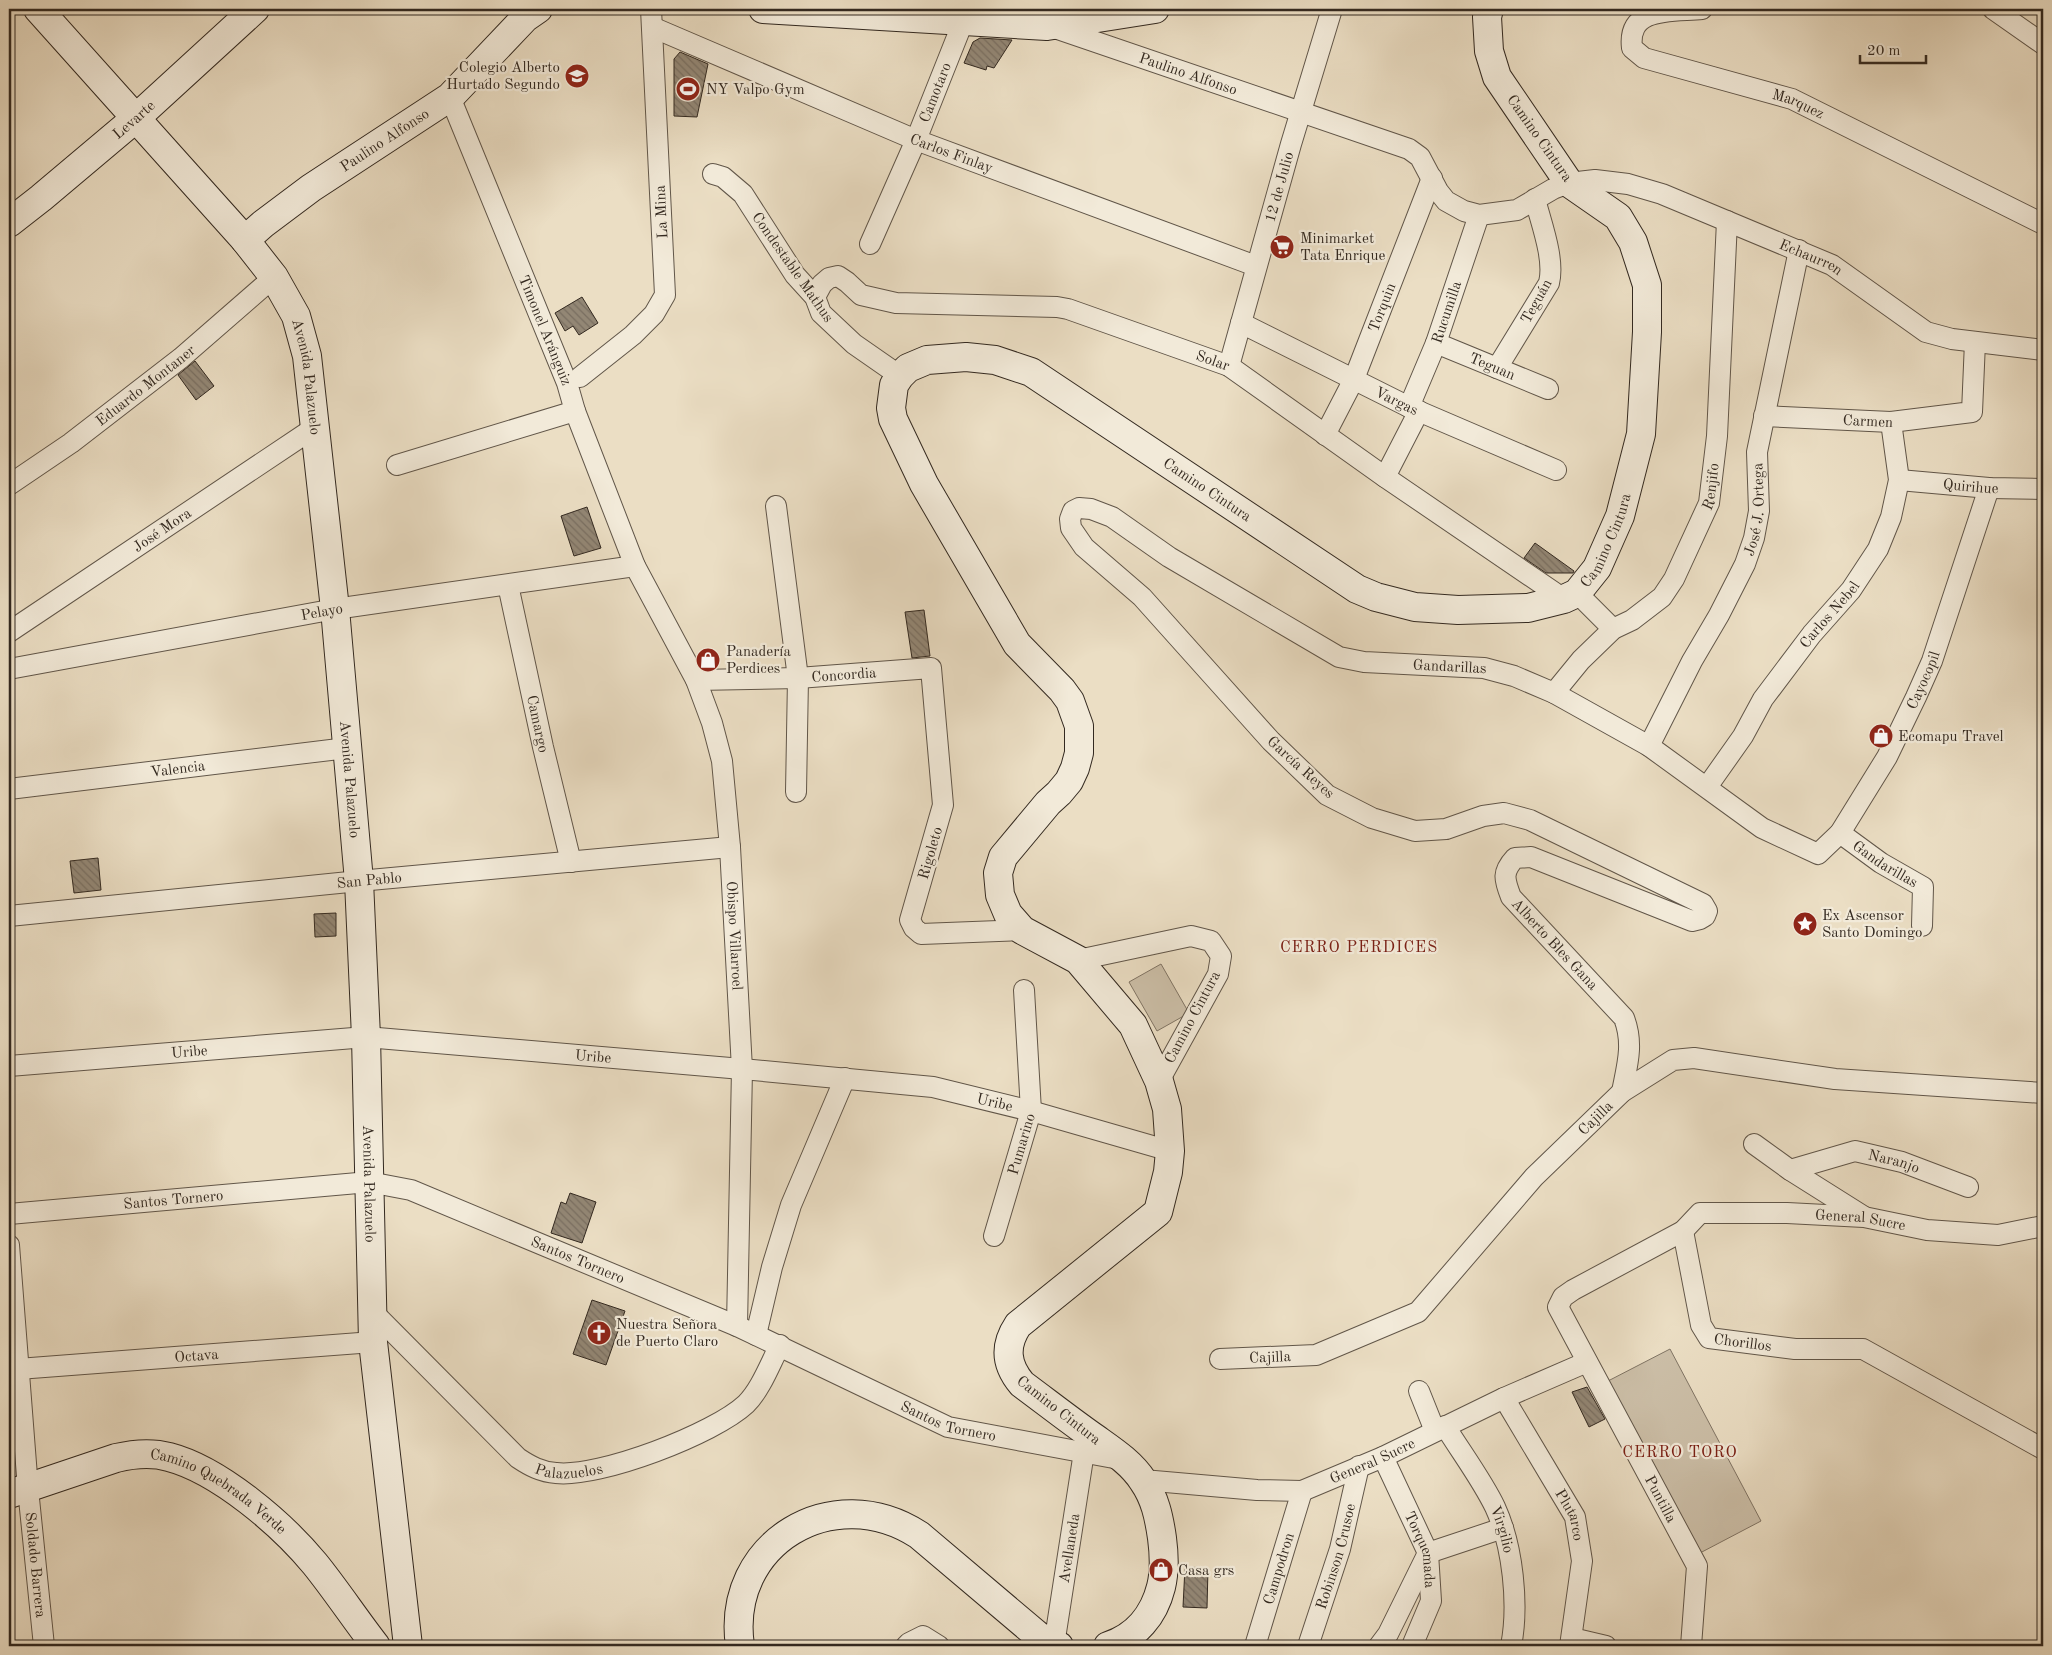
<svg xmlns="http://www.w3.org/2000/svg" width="2052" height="1655" font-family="'Old Standard TT',serif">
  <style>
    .grass { fill: #ccbfa8; stroke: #807464 }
    .building { fill: url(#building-back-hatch); stroke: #332920 }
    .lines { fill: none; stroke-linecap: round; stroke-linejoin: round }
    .street-casing { stroke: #615649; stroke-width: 22 }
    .secondary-casing { stroke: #332920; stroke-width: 30 }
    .street { stroke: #f2ead9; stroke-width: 20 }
    .secondary { stroke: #f2ead9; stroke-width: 28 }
    .labels { text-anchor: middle; stroke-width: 4.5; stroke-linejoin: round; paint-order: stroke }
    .poi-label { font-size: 15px; fill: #332920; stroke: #f2ead9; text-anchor: start }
    .street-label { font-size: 15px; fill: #332920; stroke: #f2ead9 }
    .neighbourhood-label { font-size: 16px; letter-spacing: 1px; fill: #7a1f14; stroke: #f2ead9 }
  </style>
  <defs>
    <pattern id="building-back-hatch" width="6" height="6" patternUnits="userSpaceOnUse" patternTransform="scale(1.25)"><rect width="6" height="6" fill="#938775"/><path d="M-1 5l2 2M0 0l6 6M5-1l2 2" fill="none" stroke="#796e60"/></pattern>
  </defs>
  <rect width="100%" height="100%" fill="#ebdec4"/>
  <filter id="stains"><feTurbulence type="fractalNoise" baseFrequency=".004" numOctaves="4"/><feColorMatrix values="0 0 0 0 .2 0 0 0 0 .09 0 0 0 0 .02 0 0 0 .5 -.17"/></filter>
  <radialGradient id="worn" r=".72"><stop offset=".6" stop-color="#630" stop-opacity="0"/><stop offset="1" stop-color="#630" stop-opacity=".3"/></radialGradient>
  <path class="grass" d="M1161,964L1189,1013L1157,1031L1129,982Z
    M1670,1349L1761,1521L1700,1553L1608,1381Z"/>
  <path class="building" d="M980,38L1012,40L994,68L987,66L986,70L964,63L973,42Z
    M680,52L708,64L697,117L674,116V59Z
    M582,297L598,323L579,335L573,326L565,331L555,313Z
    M195,361L214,386L196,400L178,375Z
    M587,507L601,548L574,556L561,516Z
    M1535,543L1574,571L1573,573H1546L1524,558Z
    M924,610L930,656L912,658L905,612Z
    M98,858L101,890L74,893L70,861Z
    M336,913V936L315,937L314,914Z
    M570,1193L596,1202L582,1243L551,1233L561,1202L566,1204Z
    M592,1300L625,1311L606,1365L573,1354Z
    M1587,1387L1605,1419L1589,1427L1572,1392Z
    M1185,1567L1208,1568L1207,1608L1183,1607Z"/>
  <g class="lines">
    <defs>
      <g id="street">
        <path id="s1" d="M1702,9C1672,12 1627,6 1632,48L1644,58L1792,99L2043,224"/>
        <path d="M1993,9L2043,44"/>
        <path id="s2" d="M652,27L916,140L1256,266"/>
        <path id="s3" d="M1052,27L1409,149L1420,157L1438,191L1446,201L1464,211L1479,215L1517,210L1553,189L1569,183L1595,180L1628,184L1662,194L1832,265L1926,332L1952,339L2043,350"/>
        <path id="s4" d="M450,97L567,383L575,411L635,566L696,680L712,723L722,761L730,847L742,1069L737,1326"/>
        <path d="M713,174L723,177L743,194L795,275L815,297L821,313L854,344L900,376"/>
        <path id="s5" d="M870,244L916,140L963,22L964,9"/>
        <path id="s6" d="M815,297L822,284L829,278L838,276L847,282L861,295L896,303L1057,307L1068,309L1229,366L1385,477L1564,599"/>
        <path id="s7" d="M1241,323L1409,407L1556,470"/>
        <path id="s8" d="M1436,343L1548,389"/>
        <path id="s9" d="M1229,366L1291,144L1332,9"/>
        <path d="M1497,368L1549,283C1555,259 1541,223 1535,199"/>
        <path d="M580,377L633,335L654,314L665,295L651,9"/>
        <path id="s10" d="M1409,407L1436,343L1479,215"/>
        <path id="s11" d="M1764,416L1891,422L1972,412L1975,342"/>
        <path id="s12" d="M1325,435L1354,379L1432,178"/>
        <path d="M397,465L575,411"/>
        <path d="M1385,477L1419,411"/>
        <path id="s13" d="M1899,480L1989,488L2043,489"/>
        <path id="s14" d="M9,485L71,443L181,358L274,277"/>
        <path d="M776,506L798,678L796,792"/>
        <path id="s15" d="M508,585L543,747L571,862"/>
        <path d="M1577,593L1613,629"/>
        <path id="s16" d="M9,632L314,428"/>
        <path id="s17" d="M9,669L335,609L635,566"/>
        <path id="s18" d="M696,680L798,678L931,668L943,805L910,920L914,928L921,934L1022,930"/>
        <path id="s19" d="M1554,693L1581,660L1613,629L1632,620L1662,597L1674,579L1709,503L1717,436L1727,221"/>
        <path id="s20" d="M1649,746L1692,661L1719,615L1745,564L1754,538L1759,511L1757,452L1799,250"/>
        <path id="s21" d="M1707,787L1743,736L1763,699L1812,634L1851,590L1878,549L1891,517L1899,480L1891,422"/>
        <path id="s22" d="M9,789L347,748"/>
        <path id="s23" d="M1840,833L1881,863L1923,887L1922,926"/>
        <path id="s24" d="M9,916L359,881L730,847"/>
        <path d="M1078,960L1191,936L1211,941L1221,956L1218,974L1159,1081"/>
        <path id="s25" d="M9,1066L366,1037L742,1069L933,1087L1031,1111L1170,1151"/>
        <path id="s26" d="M1622,1092C1627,1066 1634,1044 1624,1018L1511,897C1504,879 1502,872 1515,858L1531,857L1692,921L1700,919L1705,916L1707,911L1703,904L1530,820L1504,813L1483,816L1446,829L1415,831L1372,818L1327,795L1271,741L1142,597L1084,547L1071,528L1070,519L1073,511L1079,508L1091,509L1112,517L1169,557L1339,657L1364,662L1484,668L1514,676L1554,693L1649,746L1762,828L1818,854L1840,833L1887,757L1916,697L1932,661L1989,488"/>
        <path d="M1754,1144L1790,1170L1863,1216"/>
        <path id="s27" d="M1790,1170L1855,1151L1902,1162L1968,1187"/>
        <path id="s28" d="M9,1214L369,1182L411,1190L737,1326L948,1427L1119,1459"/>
        <path id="s29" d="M1683,1231L1701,1325L1709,1338L1795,1349H1863L2043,1449"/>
        <path id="s30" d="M994,1236L1031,1111L1024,990"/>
        <path id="s31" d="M9,1245L28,1489L44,1646"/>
        <path id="s32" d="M373,1312L518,1458C530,1466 541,1472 556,1473C599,1478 714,1434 746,1404C761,1389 770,1364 780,1345"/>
        <path d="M756,1335L772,1267L791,1205L845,1078"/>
        <path id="s33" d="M1220,1359L1316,1355L1418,1312L1534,1177L1622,1092L1673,1060L1694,1058L1835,1079L2043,1093"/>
        <path id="s34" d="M18,1369L373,1342"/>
        <path d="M1419,1391L1435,1431"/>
        <path id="s35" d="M1504,1398L1575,1517L1582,1561L1570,1646"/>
        <path id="s36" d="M1445,1426C1461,1452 1482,1480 1495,1507C1513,1546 1519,1605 1511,1646"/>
        <path id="s37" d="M1383,1457L1428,1553L1431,1601L1412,1646"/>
        <path id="s38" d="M1143,1480L1257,1490L1302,1491L1383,1457L1504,1398L1587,1362"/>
        <path d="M1572,1638L1606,1646"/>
        <path id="s39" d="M1054,1645L1084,1452"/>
        <path d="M906,1646L909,1643L923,1636L939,1646"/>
        <path id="s40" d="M1255,1646L1302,1491"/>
        <path id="s41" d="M1308,1646L1340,1549L1359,1466"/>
        <path d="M1379,1646L1388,1634L1428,1553L1503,1528"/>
        <path id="s42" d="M1691,1646L1697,1566L1558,1307L1563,1297L1573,1290L1683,1231L1700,1213H1787L1864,1217L1927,1230L1998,1235L2043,1226"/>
      </g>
      <g id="secondary">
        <path id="s43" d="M38,9L245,240L274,277L296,316L307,356L335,609L359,881L366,1037L373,1342L408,1646"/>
        <path d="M763,9L1047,26L1155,9"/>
        <path id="s44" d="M9,223L41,198L136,118L255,9"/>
        <path id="s45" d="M245,240L263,224L311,188L450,97L525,18L538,9"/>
        <path id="s46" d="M9,1494L116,1458C133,1454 151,1452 169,1457C219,1470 282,1524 315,1564C336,1590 355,1619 376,1646"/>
        <path d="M740,1646C725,1543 833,1479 919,1535L1036,1634L1047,1642L1059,1646"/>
        <path id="s47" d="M1108,1646C1136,1637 1154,1615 1161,1587C1165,1571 1164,1553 1162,1538C1159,1517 1155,1498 1143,1481C1131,1462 1110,1449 1092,1436C1068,1419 1045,1401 1022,1384C1006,1365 1004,1346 1018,1325L1158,1212L1168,1172L1170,1151L1167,1109L1159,1081L1133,1025L1078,960L1022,930L1008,914L1000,895L998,873L1003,857L1048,803L1059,793L1069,781L1075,768L1079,753V726L1070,701L1062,690L1017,644L924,484L893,419L891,408L894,385L900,376L908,368L927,360L966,357L995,360L1031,372L1357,589L1376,597L1415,607L1458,610L1528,608L1564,599L1577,593L1597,568L1620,516L1641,434L1647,332V285L1633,242L1618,217L1569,183L1497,77L1489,51L1487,17L1489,9"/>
      </g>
    </defs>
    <use href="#street" class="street-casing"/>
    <use href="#secondary" class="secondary-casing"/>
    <use href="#street" class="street"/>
    <use href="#secondary" class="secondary"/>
  </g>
  <defs>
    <symbol id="school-disc" viewBox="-11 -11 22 22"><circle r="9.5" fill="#8f2418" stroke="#f2ead9"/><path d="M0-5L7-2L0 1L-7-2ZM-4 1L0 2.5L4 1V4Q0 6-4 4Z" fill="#fff"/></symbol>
    <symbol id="stadium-disc" viewBox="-11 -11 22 22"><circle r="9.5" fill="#8f2418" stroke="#f2ead9"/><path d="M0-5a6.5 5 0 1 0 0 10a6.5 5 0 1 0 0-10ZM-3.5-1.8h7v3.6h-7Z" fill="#fff"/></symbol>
    <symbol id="supermarket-disc" viewBox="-11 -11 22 22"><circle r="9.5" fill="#8f2418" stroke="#f2ead9"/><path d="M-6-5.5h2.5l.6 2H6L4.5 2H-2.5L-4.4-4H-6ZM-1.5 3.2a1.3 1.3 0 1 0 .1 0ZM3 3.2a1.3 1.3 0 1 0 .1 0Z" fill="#fff"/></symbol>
    <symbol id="shop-disc" viewBox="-11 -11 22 22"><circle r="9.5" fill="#8f2418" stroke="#f2ead9"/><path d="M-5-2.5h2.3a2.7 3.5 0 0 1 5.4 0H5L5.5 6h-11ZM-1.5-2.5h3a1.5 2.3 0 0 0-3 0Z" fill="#fff"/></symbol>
    <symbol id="sight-disc" viewBox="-11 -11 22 22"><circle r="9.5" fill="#8f2418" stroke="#f2ead9"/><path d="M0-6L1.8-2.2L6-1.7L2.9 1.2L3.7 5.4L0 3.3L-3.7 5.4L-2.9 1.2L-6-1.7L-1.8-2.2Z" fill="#fff"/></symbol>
    <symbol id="church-disc" viewBox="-11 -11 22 22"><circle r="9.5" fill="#8f2418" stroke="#f2ead9"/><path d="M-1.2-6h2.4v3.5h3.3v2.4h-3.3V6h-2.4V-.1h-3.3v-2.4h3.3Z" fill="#fff"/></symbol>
  </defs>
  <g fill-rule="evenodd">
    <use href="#school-disc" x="563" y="62" width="28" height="28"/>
    <use href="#stadium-disc" x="674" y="75" width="28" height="28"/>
    <use href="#supermarket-disc" x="1268" y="233" width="28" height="28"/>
    <use href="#shop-disc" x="694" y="646" width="28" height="28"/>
    <use href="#shop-disc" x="1867" y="722" width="28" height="28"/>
    <use href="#sight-disc" x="1791" y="910" width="28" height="28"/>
    <use href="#church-disc" x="585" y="1319" width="28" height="28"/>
    <use href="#shop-disc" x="1147" y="1556" width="28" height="28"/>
  </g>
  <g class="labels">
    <g class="poi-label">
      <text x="560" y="72" text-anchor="end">Colegio Alberto<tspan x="560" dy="17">Hurtado Segundo</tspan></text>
      <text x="706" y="94">NY Valpo Gym</text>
      <text x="1300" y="243">Minimarket<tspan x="1300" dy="17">Tata Enrique</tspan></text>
      <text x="726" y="656">Panadería<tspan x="726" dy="17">Perdices</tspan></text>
      <text x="1898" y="741">Ecomapu Travel</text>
      <text x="1822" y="920">Ex Ascensor<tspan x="1822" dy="17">Santo Domingo</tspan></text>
      <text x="616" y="1329">Nuestra Señora<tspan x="616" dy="17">de Puerto Claro</tspan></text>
      <text x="1178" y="1575">Casa grs</text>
    </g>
    <g class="street-label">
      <text dy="5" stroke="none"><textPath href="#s3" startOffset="144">Paulino Alfonso</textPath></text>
      <text dy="5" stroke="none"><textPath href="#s5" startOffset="165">Camotaro</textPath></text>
      <text dy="5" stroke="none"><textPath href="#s1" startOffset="270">Marquez</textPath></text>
      <text dy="5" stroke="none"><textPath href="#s44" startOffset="162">Levarte</textPath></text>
      <text transform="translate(1540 138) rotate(55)" y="5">Camino Cintura</text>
      <text dy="5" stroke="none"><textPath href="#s45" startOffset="172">Paulino Alfonso</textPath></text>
      <text dy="5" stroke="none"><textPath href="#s2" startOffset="325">Carlos Finlay</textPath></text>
      <text dy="5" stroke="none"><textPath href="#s9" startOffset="186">12 de Julio</textPath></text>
      <text transform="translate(661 212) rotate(-93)" y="5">La Mina</text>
      <text dy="5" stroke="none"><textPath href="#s3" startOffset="832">Echaurren</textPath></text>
      <text transform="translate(793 267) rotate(55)" y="5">Condestable Mathus</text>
      <text transform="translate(1536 301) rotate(-61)" y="5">Teguán</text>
      <text dy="5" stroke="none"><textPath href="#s12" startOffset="140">Torquin</textPath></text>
      <text dy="5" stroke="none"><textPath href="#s10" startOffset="102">Rucumilla</textPath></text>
      <text dy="5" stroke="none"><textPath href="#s4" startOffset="252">Timonel Aránguiz</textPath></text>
      <text dy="5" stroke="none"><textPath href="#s6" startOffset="425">Solar</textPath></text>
      <text dy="5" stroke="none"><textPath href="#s8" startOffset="61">Teguan</textPath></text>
      <text dy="5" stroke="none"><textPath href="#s43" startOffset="464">Avenida Palazuelo</textPath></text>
      <text dy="5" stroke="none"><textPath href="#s14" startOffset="169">Eduardo Montaner</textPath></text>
      <text dy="5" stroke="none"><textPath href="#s7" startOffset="174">Vargas</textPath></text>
      <text dy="5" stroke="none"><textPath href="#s11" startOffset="104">Carmen</textPath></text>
      <text dy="5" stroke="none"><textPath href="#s13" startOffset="72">Quirihue</textPath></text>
      <text dy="5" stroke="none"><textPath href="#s19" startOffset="268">Renjifo</textPath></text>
      <text dy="5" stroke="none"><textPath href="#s47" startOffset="1932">Camino Cintura</textPath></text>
      <text dy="5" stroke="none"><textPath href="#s20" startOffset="262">José J. Ortega</textPath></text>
      <text dy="5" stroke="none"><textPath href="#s16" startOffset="184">José Mora</textPath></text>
      <text dy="5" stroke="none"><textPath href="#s47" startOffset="2398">Camino Cintura</textPath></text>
      <text dy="5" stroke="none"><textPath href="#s17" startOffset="318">Pelayo</textPath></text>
      <text dy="5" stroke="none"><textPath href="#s21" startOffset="212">Carlos Nebel</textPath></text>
      <text dy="5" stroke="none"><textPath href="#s26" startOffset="1714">Gandarillas</textPath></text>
      <text dy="5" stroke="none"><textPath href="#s18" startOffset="148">Concordia</textPath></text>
      <text dy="5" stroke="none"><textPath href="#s26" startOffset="2338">Cayocopil</textPath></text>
      <text dy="5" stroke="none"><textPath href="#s15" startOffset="142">Camargo</textPath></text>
      <text transform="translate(1301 767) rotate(42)" y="5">García Reyes</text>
      <text dy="5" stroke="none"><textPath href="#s22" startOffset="170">Valencia</textPath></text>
      <text dy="5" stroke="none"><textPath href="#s43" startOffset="869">Avenida Palazuelo</textPath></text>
      <text transform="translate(930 853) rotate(-74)" y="5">Rigoleto</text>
      <text dy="5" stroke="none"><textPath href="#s23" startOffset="55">Gandarillas</textPath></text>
      <text dy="5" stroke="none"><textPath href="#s24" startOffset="362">San Pablo</textPath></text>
      <text dy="5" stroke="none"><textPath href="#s4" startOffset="894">Obispo Villarroel</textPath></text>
      <text transform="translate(1555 944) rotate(47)" y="5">Alberto Bles Gana</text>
      <text transform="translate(1192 1017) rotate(-62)" y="5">Camino Cintura</text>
      <text dy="5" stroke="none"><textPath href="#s25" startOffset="181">Uribe</textPath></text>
      <text dy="5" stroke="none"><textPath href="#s25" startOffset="586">Uribe</textPath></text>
      <text dy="5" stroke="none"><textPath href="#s25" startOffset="991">Uribe</textPath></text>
      <text dy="5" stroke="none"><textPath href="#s33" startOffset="470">Cajilla</textPath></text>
      <text dy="5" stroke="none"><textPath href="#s30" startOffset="96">Pumarino</textPath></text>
      <text dy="5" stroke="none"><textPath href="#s27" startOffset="108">Naranjo</textPath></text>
      <text dy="5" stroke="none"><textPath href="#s43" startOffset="1274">Avenida Palazuelo</textPath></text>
      <text dy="5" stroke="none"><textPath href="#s28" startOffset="165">Santos Tornero</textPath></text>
      <text dy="5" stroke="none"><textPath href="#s42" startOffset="708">General Sucre</textPath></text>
      <text dy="5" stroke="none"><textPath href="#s28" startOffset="585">Santos Tornero</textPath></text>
      <text dy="5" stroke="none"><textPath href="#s29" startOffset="145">Chorillos</textPath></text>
      <text dy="5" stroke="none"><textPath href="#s34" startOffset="179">Octava</textPath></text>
      <text dy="5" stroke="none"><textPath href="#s33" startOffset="50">Cajilla</textPath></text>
      <text transform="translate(1059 1410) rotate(38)" y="5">Camino Cintura</text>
      <text dy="5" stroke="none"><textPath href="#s28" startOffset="990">Santos Tornero</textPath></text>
      <text dy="5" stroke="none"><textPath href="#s38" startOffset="236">General Sucre</textPath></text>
      <text dy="5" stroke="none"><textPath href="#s32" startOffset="260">Palazuelos</textPath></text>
      <text dy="5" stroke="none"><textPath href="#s46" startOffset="226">Camino Quebrada Verde</textPath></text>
      <text transform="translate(1661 1499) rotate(62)" y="5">Puntilla</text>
      <text dy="5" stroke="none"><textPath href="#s35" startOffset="135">Plutarco</textPath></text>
      <text dy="5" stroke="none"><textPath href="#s36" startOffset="119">Virgilio</textPath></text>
      <text dy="5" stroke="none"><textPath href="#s39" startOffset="98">Avellaneda</textPath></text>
      <text dy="5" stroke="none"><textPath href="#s37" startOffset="101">Torquemada</textPath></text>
      <text dy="5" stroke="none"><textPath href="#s41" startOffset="94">Robinson Crusoe</textPath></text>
      <text dy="5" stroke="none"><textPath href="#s31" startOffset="321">Soldado Barrera</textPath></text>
      <text dy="5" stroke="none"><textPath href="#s40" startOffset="81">Campodron</textPath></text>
    </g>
    <g class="neighbourhood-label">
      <text x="1359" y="952">CERRO PERDICES</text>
      <text x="1680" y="1457">CERRO TORO</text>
    </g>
  </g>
  <rect width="2052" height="1655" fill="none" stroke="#ebdec4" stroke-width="30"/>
  <rect x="10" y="10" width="2032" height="1635" fill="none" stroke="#332920" stroke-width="2.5"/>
  <rect x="15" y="15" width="2022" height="1625" fill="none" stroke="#332920"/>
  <path d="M1860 55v8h66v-8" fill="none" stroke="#332920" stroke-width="2.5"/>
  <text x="1867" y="55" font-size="15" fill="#332920" stroke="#f2ead9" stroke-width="4" paint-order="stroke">20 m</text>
  <rect width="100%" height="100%" filter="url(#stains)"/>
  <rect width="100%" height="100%" fill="url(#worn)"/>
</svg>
